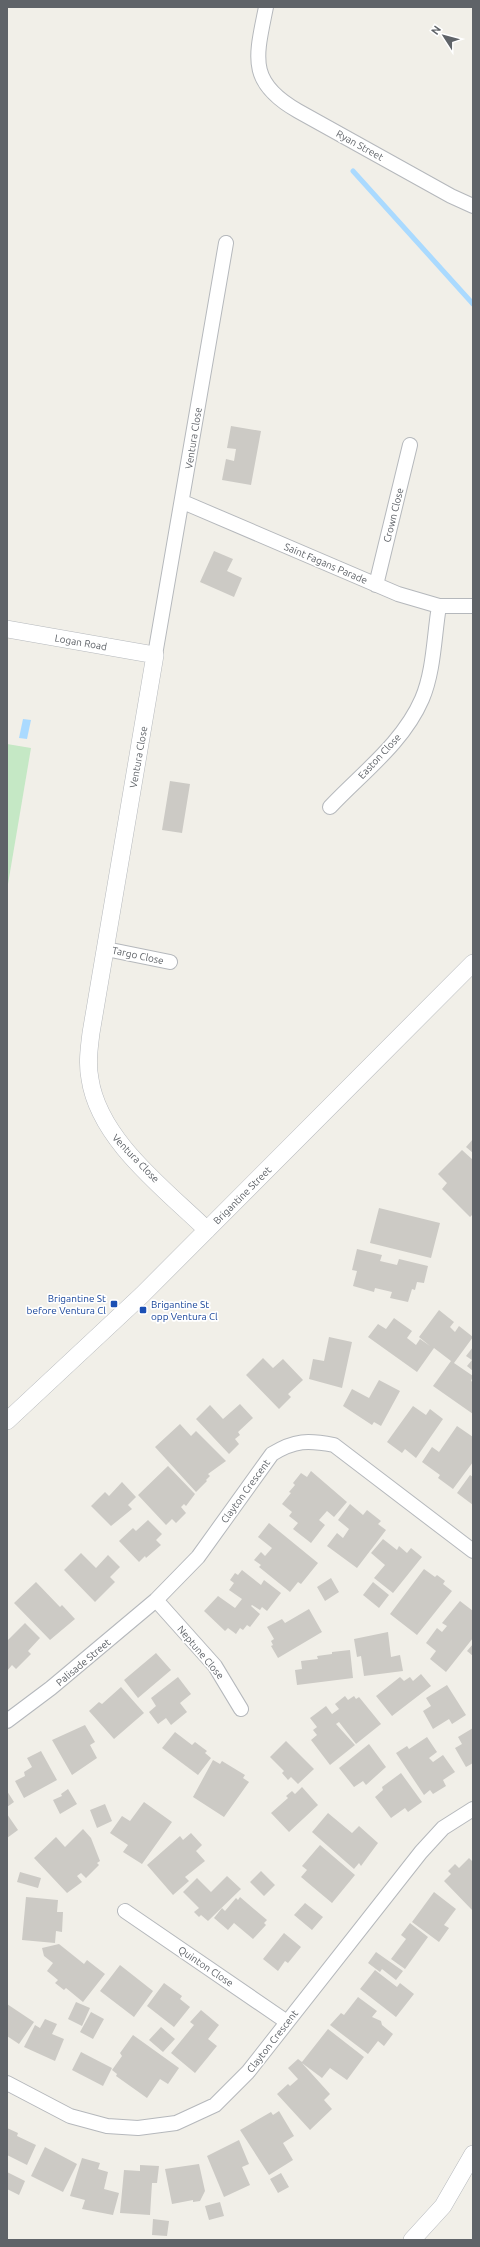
<svg xmlns="http://www.w3.org/2000/svg" width="480" height="2247" font-family="Ubuntu,sans-serif">
  <style>
    .green { fill: #c5e8c5 }
    .water { fill: #aadaff }
    .lines { fill: none; stroke-linecap: round; stroke-linejoin: round }
    .stream { stroke: #aadaff; stroke-width: 5 }
    .building { fill: #cccac5 }
    .minor-casing { stroke: #b5b8bc; stroke-width: 16 }
    .tertiary-casing { stroke: #b5b8bc; stroke-width: 18 }
    .minor { stroke: #fff; stroke-width: 14 }
    .tertiary { stroke: #fff; stroke-width: 17 }
    .transit-dot { fill: #1a4fb4; stroke: #fff; stroke-width: 1.5 }
    .labels { text-anchor: middle; stroke-width: 3.5; stroke-linejoin: round; paint-order: stroke }
    .street-label { font-size: 10px; fill: #5f6368; stroke: #fff }
    .transit-label { font-size: 10px; fill: #164399; stroke: #fff; text-anchor: end }
  </style>
  <rect width="100%" height="100%" fill="#f1efe8"/>
  <path class="green" d="M7,744L31,748L7,890Z"/>
  <path class="water" d="M23,719L31,720L27,739L19,738Z"/>
  <g class="lines">
    <path class="stream" d="M353,171L473,304"/>
  </g>
  <path class="building" d="M231,426L261,431L251,485L222,480L226,459L234,461L236,449L227,448Z
    M214,551L233,559L227,571L242,578L234,597L200,582Z
    M170,781L190,784L182,833L162,830Z
    M473,1139V1153L466,1147Z
    M462,1150L473,1160V1214L470,1217L442,1189L447,1183L438,1174Z
    M379,1208L440,1223L431,1258L370,1243Z
    M357,1249L382,1255L380,1261L397,1265L399,1259L428,1266L424,1283L417,1282L415,1290L412,1289L408,1302L390,1298L392,1292L375,1288L374,1292L353,1286L357,1271L352,1270Z
    M439,1310L454,1322L450,1327L455,1332L459,1326L473,1337L454,1363L473,1376L471,1381L473,1382V1414L433,1386L451,1361L434,1348L417,1372L368,1337L378,1324L386,1329L394,1318L412,1331L407,1338L416,1345L420,1339L430,1346L419,1337Z
    M329,1337L352,1342L342,1388L309,1379L313,1359L324,1361Z
    M473,1347V1371L467,1366L472,1360L466,1356Z
    M263,1358L273,1368L283,1359L303,1380L288,1394L291,1397L279,1409L246,1375Z
    M379,1380L400,1391L381,1426L374,1422L372,1425L343,1406L352,1389L369,1398Z
    M240,1404L253,1418L238,1432L240,1435L235,1439L239,1444L229,1454L196,1419L210,1405L223,1419Z
    M413,1406L426,1415L430,1409L443,1419L416,1458L405,1449L402,1453L387,1442Z
    M180,1424L191,1436L196,1431L226,1461L208,1474L210,1476L206,1480L207,1481L196,1492L155,1447Z
    M457,1426L473,1437V1462L453,1489L438,1478L440,1475L422,1462L432,1447L439,1452Z
    M168,1466L195,1494L186,1506L184,1504L181,1507L186,1513L176,1523L172,1519L166,1525L138,1495Z
    M311,1471L347,1502L334,1517L327,1511L319,1520L325,1525L311,1543L293,1529L298,1523L289,1516L292,1512L282,1504L291,1493L289,1492L295,1485L293,1483L301,1473L307,1477Z
    M470,1475L473,1477V1505L457,1493Z
    M122,1482L136,1497L128,1505L132,1509L111,1526L91,1506L105,1492L109,1496Z
    M350,1504L363,1515L367,1510L381,1521L378,1524L386,1530L357,1568L327,1546L337,1533L343,1538L349,1529L338,1520Z
    M148,1520L162,1534L156,1540L161,1545L146,1558L145,1556L139,1562L119,1541L133,1528L136,1531Z
    M269,1523L318,1563L301,1584L298,1582L290,1592L259,1567L261,1565L254,1560L261,1552L265,1556L272,1548L258,1537Z
    M383,1539L397,1550L399,1546L407,1553L411,1548L422,1557L393,1593L374,1578L385,1565L371,1553Z
    M81,1553L96,1568L108,1555L120,1567L110,1577L115,1582L95,1602L64,1570Z
    M424,1569L435,1577L437,1575L445,1581L443,1584L452,1591L417,1635L390,1614Z
    M242,1570L261,1585L264,1580L281,1593L267,1611L262,1607L260,1610L252,1605L251,1606L260,1614L250,1627L247,1625L243,1630L240,1628L236,1634L228,1628L225,1631L204,1611L218,1596L235,1608L242,1599L229,1590L234,1583L230,1580L235,1573L238,1575Z
    M331,1578L339,1592L325,1601L317,1587Z
    M36,1582L60,1607L62,1605L75,1619L50,1640L14,1603Z
    M373,1582L389,1595L379,1608L363,1595Z
    M460,1601L473,1611V1638L446,1672L430,1659L436,1651L426,1643L437,1628L442,1632L447,1626L442,1623Z
    M309,1609L322,1632L278,1658L271,1646L273,1645L271,1641L274,1639L267,1627L282,1619L285,1623Z
    M25,1623L40,1638L28,1651L31,1654L16,1669L12,1665L7,1671V1641Z
    M388,1632L391,1657L400,1655L403,1671L364,1676L361,1656L357,1657L354,1639Z
    M473,1644V1656L467,1651Z
    M350,1650L353,1678L297,1685L295,1670L302,1669L301,1661L318,1659L317,1656L332,1654V1652Z
    M156,1653L171,1670L138,1698L124,1680Z
    M421,1674L431,1686L392,1716L376,1696L400,1677L404,1681L410,1677L413,1681Z
    M178,1677L191,1694L180,1703L187,1712L171,1725L166,1718L158,1724L149,1712L156,1706L151,1698Z
    M447,1685L466,1715L452,1724L449,1719L433,1729L423,1711L431,1706L426,1698Z
    M121,1687L144,1713L114,1739L89,1711L99,1702L102,1704Z
    M345,1696L348,1700L354,1696L356,1699L359,1697L381,1724L356,1744L339,1722L336,1724L355,1745L330,1765L311,1740L317,1735L313,1730L317,1727L310,1718L326,1706L332,1714L339,1709L335,1704Z
    M85,1725L95,1742L90,1745L97,1758L72,1775L52,1740Z
    M473,1728V1763L466,1767L455,1748L462,1744L458,1737Z
    M175,1732L192,1745L195,1742L207,1751L205,1753L211,1758L198,1775L162,1748Z
    M427,1737L437,1752L429,1758L433,1762L443,1755L455,1772L443,1780L446,1786L433,1794L430,1790L424,1795L396,1753L407,1746L409,1749Z
    M286,1741L314,1769L298,1784L291,1777L288,1780L282,1773L284,1771L270,1757Z
    M369,1744L386,1767L366,1785L363,1781L354,1787L339,1768Z
    M41,1751L57,1780L24,1798L15,1781L25,1776L24,1772L32,1767L27,1758Z
    M213,1760L220,1764L222,1761L245,1775L243,1778L249,1782L224,1817L193,1797Z
    M401,1773L422,1802L408,1812L405,1808L391,1818L375,1797L383,1790L382,1787Z
    M302,1787L318,1805L289,1832L271,1813L288,1798L286,1796L292,1791L295,1794Z
    M68,1789L77,1804L60,1814L53,1800L62,1796L61,1794Z
    M7,1791L14,1802L7,1807Z
    M144,1802L172,1822L142,1864L123,1852L128,1845L110,1833L122,1816L130,1821Z
    M105,1804L112,1821L97,1828L90,1810Z
    M328,1813L352,1833L359,1826L378,1843L361,1866L359,1863L354,1869L312,1832Z
    M7,1814L18,1830L7,1838Z
    M83,1829L91,1838L100,1861L97,1863L99,1865L86,1878L81,1873L77,1876L82,1882L67,1893L34,1858L56,1837L65,1847Z
    M191,1833L202,1845L196,1851L205,1861L185,1877L189,1881L173,1895L147,1865L180,1836L183,1840Z
    M320,1845L355,1875L332,1903L301,1877L307,1870L302,1866Z
    M469,1858L473,1862V1911L444,1881L451,1874L448,1871L455,1864L459,1868Z
    M261,1871L275,1885L264,1896L250,1882Z
    M20,1872L41,1878L38,1888L17,1882Z
    M227,1876L241,1889L208,1921L201,1915L199,1917L194,1912L199,1908L183,1892L197,1878L211,1892Z
    M434,1892L456,1909L444,1925L449,1928L439,1942L412,1922Z
    M26,1897L58,1900L57,1912H63L62,1932L56,1931L55,1943L22,1940Z
    M240,1897L267,1920L264,1923L266,1925L253,1939L234,1923L228,1930L214,1918L222,1908L225,1911L236,1898L238,1900Z
    M305,1903L323,1917L312,1930L294,1915Z
    M410,1923L428,1937L405,1969L391,1959L406,1939L401,1935Z
    M284,1933L301,1947L288,1963L285,1961L278,1971L263,1959Z
    M59,1944L84,1964L87,1960L105,1974L83,2002L66,1988L64,1990L55,1983L58,1980L47,1971L53,1963L44,1956L42,1948Z
    M376,1952L403,1971L396,1980L382,1969L380,1972L368,1963Z
    M120,1965L153,1991L134,2017L100,1991Z
    M375,1970L397,1987L400,1983L414,1994L396,2017L360,1989Z
    M164,1983L182,1996L180,1999L190,2007L174,2027L147,2006Z
    M358,1997L377,2011L372,2017L381,2021L382,2025L393,2034L384,2046L378,2041L368,2054L330,2025L341,2013L344,2015Z
    M76,2002L90,2008L82,2026L68,2019Z
    M7,2004L34,2022L19,2044L7,2036Z
    M201,2010L219,2025L208,2039L217,2046L195,2073L171,2053L194,2025L190,2022Z
    M91,2012L104,2019L93,2039L80,2032Z
    M45,2019L57,2024L52,2034L64,2039L55,2061L24,2047L35,2025L40,2028Z
    M161,2027L175,2039L163,2052L149,2040Z
    M328,2029L364,2057L347,2080L330,2068L322,2078L302,2063L330,2094L324,2100L332,2109L310,2130L277,2094L288,2084L290,2086L298,2079L288,2068L298,2059L302,2062Z
    M133,2035L179,2068L168,2084L160,2079L147,2098L116,2076L117,2074L112,2070L122,2056L120,2053Z
    M81,2052L112,2068L103,2086L72,2070Z
    M279,2111L294,2136L283,2143L293,2160L269,2175L240,2130L271,2112L273,2115Z
    M7,2128L18,2133L17,2136L36,2145L27,2165L7,2155Z
    M239,2140L249,2164L242,2167L250,2185L224,2197L207,2156Z
    M45,2147L77,2164L63,2192L31,2176Z
    M82,2158L100,2163L98,2169L108,2172L104,2189L119,2193L113,2215L82,2209L85,2200L70,2196Z
    M199,2164L205,2191L200,2201L193,2202V2200L172,2204L165,2169Z
    M140,2165L159,2166L157,2183H152L150,2215L120,2213L124,2170L140,2171Z
    M7,2172L25,2181L19,2195L7,2189Z
    M281,2173L289,2187L278,2193L270,2179Z
    M220,2202L224,2216L209,2220L205,2206Z
    M153,2219L169,2221L167,2236L152,2235Z"/>
  <g class="lines">
    <defs>
      <path id="minor" d="M266,7C256,57 247,82 298,111L451,196L473,206
        M183,502L398,594L439,606H473
        M376,585L410,445
        M155,655L226,243
        M330,807C362,773 403,743 422,699C434,671 434,636 439,606
        M106,949L170,962
        M156,1600L215,1666L241,1709
        M7,1721L51,1688L156,1600L198,1557L272,1454C295,1440 308,1440 334,1445L473,1551
        M125,1911L287,2022
        M7,2083L70,2116L107,2126L138,2128L176,2123L215,2105L248,2072L421,1852L443,1828L473,1809"/>
      <path id="tertiary" d="M7,629L155,655L91,1033C89,1049 87,1064 90,1079C99,1140 165,1189 207,1230
        M7,1421L142,1295L473,963
        M412,2240L443,2206L473,2154"/>
    </defs>
    <use href="#minor" class="minor-casing"/>
    <use href="#tertiary" class="tertiary-casing"/>
    <use href="#minor" class="minor"/>
    <use href="#tertiary" class="tertiary"/>
  </g>
  <g class="transit-dot">
    <rect x="110" y="1300" width="8" height="8" rx="2"/>
    <rect x="139" y="1306" width="8" height="8" rx="2"/>
  </g>
  <g class="labels">
    <g class="street-label">
      <text transform="translate(360 145) rotate(29)" y="4">Ryan Street</text>
      <text transform="translate(193 438) rotate(-81)" y="4">Ventura Close</text>
      <text transform="translate(393 515) rotate(-76)" y="4">Crown Close</text>
      <text transform="translate(326 563) rotate(23)" y="4">Saint Fagans Parade</text>
      <text transform="translate(81 642) rotate(10)" y="4">Logan Road</text>
      <text transform="translate(379 756) rotate(-47)" y="4">Easton Close</text>
      <text transform="translate(138 757) rotate(-80)" y="4">Ventura Close</text>
      <text transform="translate(138 955) rotate(12)" y="4">Targo Close</text>
      <text transform="translate(136 1158) rotate(46)" y="4">Ventura Close</text>
      <text transform="translate(242 1195) rotate(-45)" y="4">Brigantine Street</text>
      <text transform="translate(245 1491) rotate(-54)" y="4">Clayton Crescent</text>
      <text transform="translate(201 1652) rotate(50)" y="4">Neptune Close</text>
      <text transform="translate(83 1662) rotate(-40)" y="4">Palisade Street</text>
      <text transform="translate(206 1966) rotate(34)" y="4">Quinton Close</text>
      <text transform="translate(272 2041) rotate(-52)" y="4">Clayton Crescent</text>
    </g>
    <g class="transit-label">
      <text x="106" y="1302">Brigantine St<tspan x="106" dy="12">before Ventura Cl</tspan></text>
      <text x="151" y="1308" text-anchor="start">Brigantine St<tspan x="151" dy="12">opp Ventura Cl</tspan></text>
    </g>
  </g>
  <rect width="480" height="2247" fill="none" stroke="#5f6368" stroke-width="16"/>
  <g transform="translate(444 36) rotate(306)" stroke="#ffffff" stroke-width="3" paint-order="stroke">
  <path d="M0-3L7 15L0 10L-7 15Z" fill="#5f6368"/>
  <text y="-6" font-size="11" font-weight="bold" text-anchor="middle" fill="#5f6368">N</text>
  </g>
</svg>
